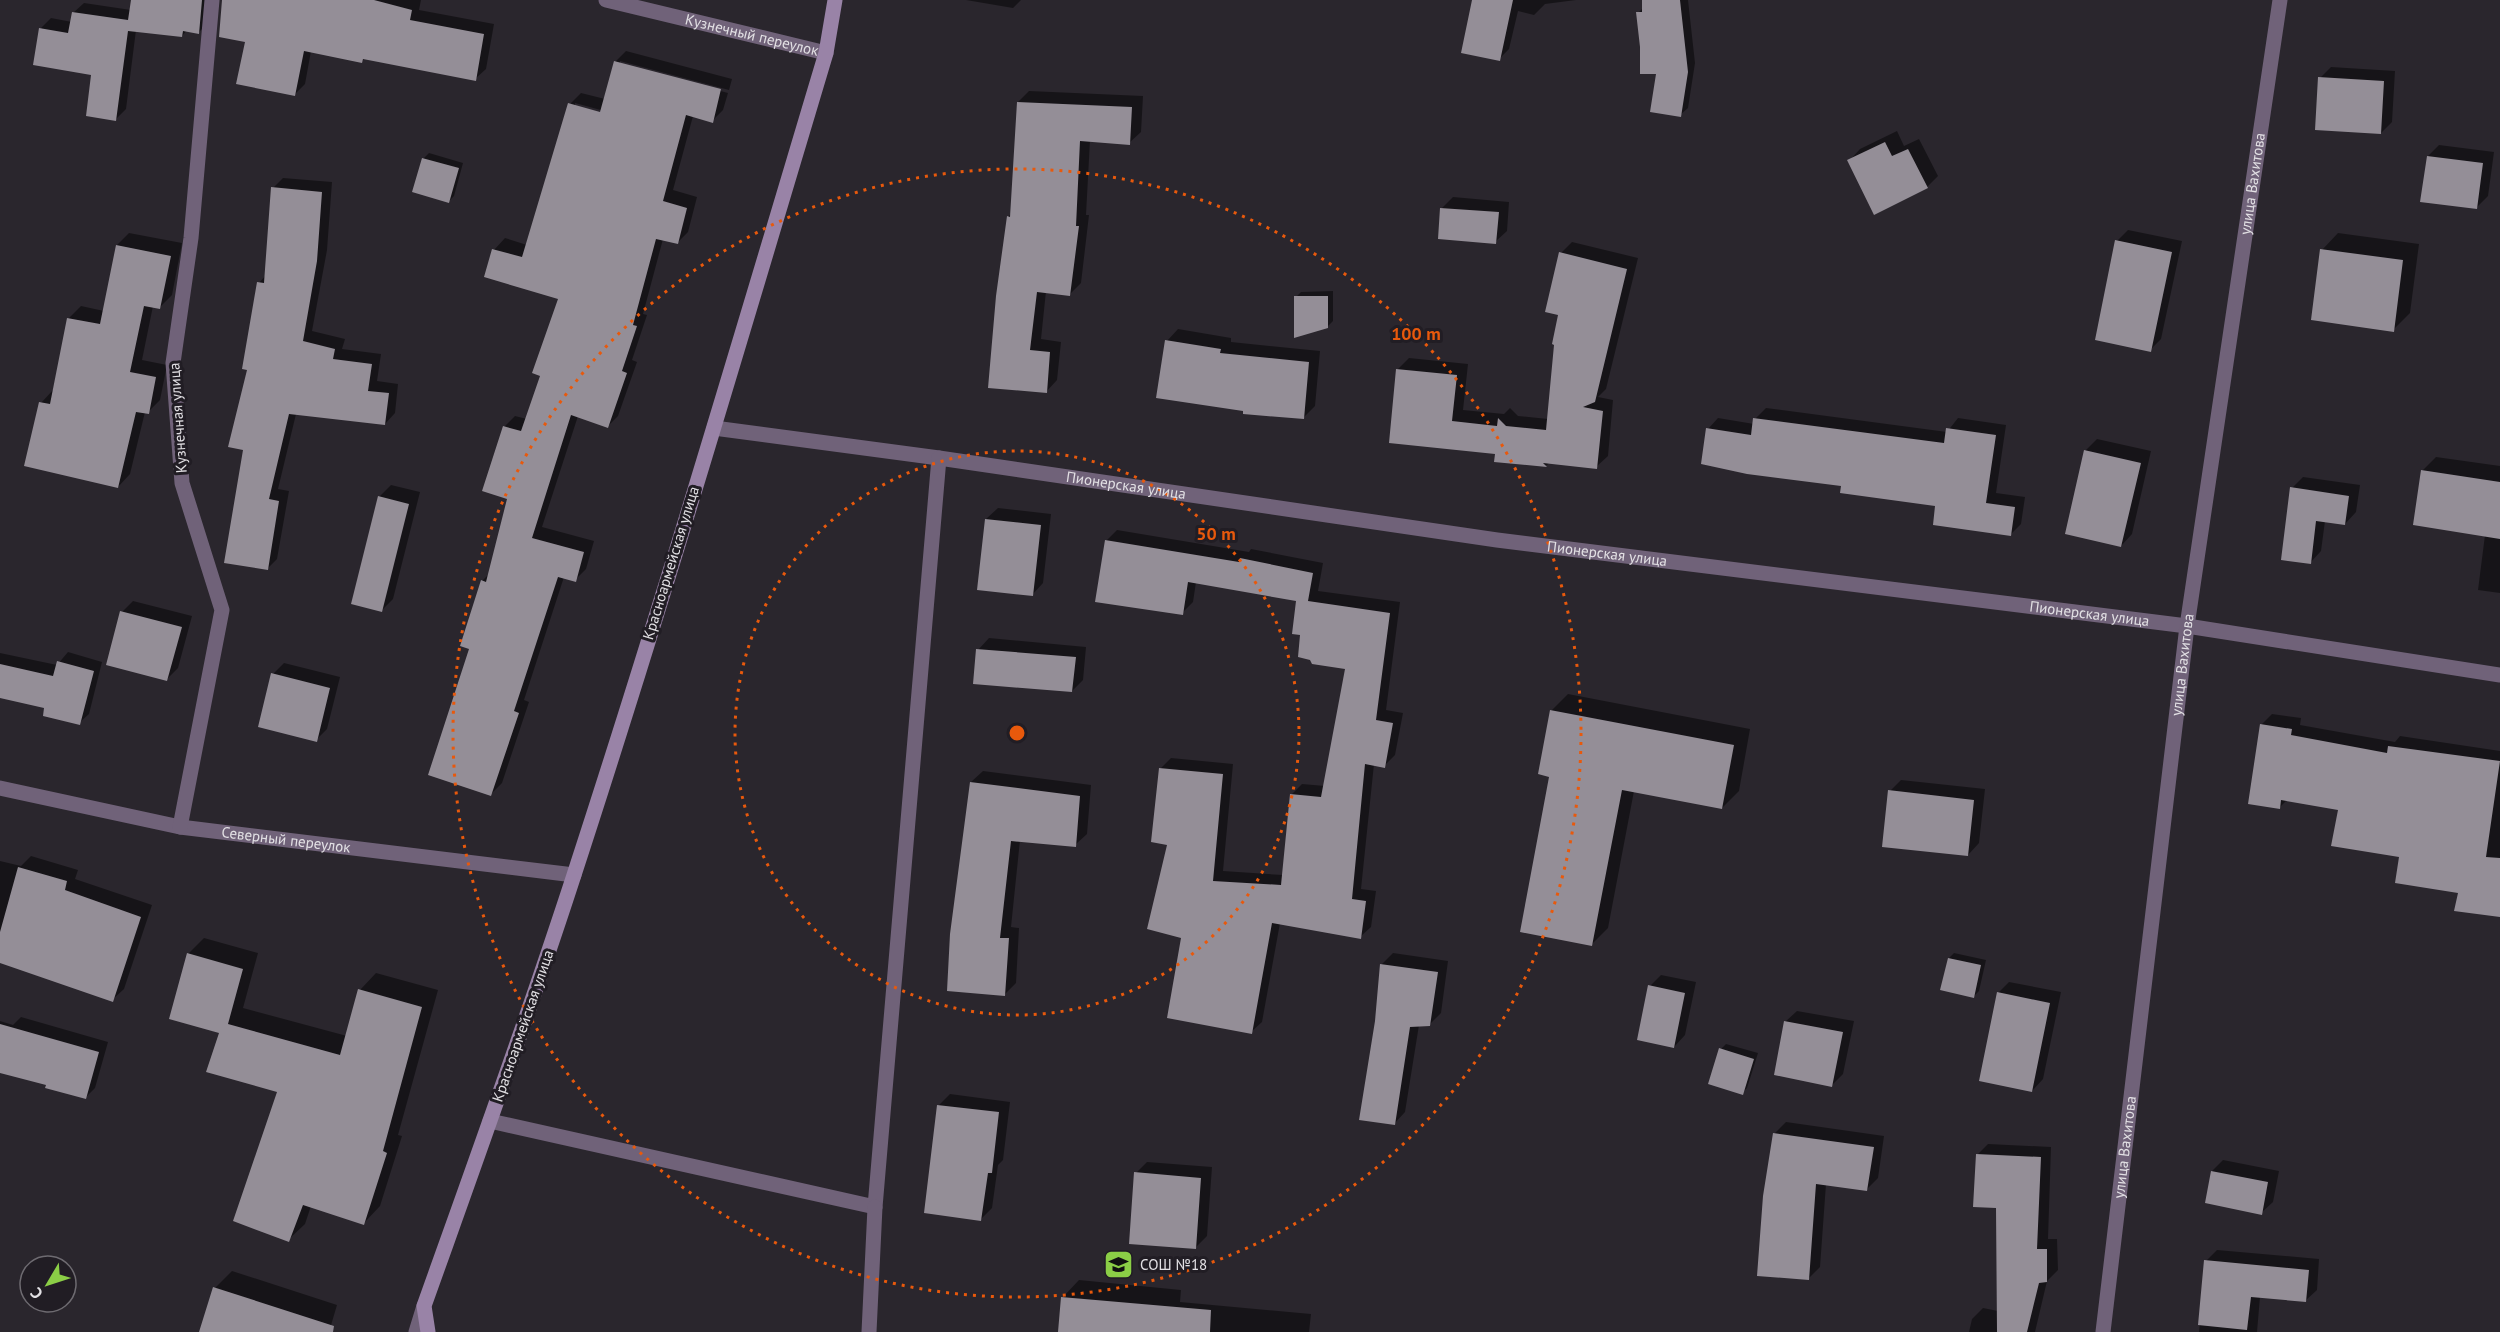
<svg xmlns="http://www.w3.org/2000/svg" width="2500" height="1332" font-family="'PT Sans',sans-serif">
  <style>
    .shadow { fill: #0007; fill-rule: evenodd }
    .building { fill: #948e97 }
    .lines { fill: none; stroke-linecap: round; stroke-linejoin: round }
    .minor { stroke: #706279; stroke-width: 15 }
    .tertiary { stroke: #706279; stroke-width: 15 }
    .secondary { stroke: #9983a7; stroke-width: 15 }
    .ring { fill: none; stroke: #e8590c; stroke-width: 3; stroke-dasharray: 3 6 }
    .labels { text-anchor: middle; stroke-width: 6; stroke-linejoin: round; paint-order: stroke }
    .street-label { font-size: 15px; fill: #e2e0e4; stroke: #211d24 }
    .poi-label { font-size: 15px; fill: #e2e0e4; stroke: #211d24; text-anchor: start }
    .centre { fill: #e8590c; stroke: #211d24; stroke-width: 3 }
    .ring-label { font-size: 18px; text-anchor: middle; font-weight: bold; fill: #e8590c; stroke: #211d24; stroke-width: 6; stroke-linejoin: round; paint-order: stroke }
  </style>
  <rect width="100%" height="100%" fill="#2a262d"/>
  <path class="shadow" d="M133,0H211L209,22L199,32L187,30L182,36L136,30L126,109L116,119L93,74L41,28L51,18L72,22L73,13L84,3L131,10Z
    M223,0H421L419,10L494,24L486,69L475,79L365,58L361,62L311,51L305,84L295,94L246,40Z
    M966,0H1021L1013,8Z
    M1474,0H1576L1545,4L1534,15L1518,11L1509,49L1499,59Z
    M1643,0H1688L1695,63L1688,108L1680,115L1642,47L1638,13L1644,7Z
    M626,51L732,79L729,90L620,61V64L728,93L723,110L712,121L693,116L673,190L697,197L688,232L677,243L663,239L643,314L647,315L632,360L637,362L618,416L607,427L578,416L542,527L594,541L586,569L575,580L564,577L524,700L529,702L502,783L491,794L471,648L482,581L489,574L509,498L504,427L515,416L527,419L542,375L560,298L494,250L505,238L527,245L570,104L581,93L605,99L615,62ZM575,103L608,112L607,115L575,106Z
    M2331,67L2395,71L2392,122L2381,133L2320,78Z
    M1029,91L1143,96L1141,132L1129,143L1090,140L1086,215H1089L1081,283L1070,294L1046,291L1041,339L1061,342L1057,380L1046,392L990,386L1008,217L1012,213L1018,102Z
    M1897,131L1904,146L1919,139L1938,176L1927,187L1849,161L1860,149Z
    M2439,145L2494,152L2488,196L2477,207L2428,156Z
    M429,153L463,163L454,196L449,201L423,159Z
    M283,178L332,182L327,250L312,331L345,339L342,349L381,354L377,381L398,384L395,413L385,424L296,414L278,489L289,491L277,559L267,569L245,449L249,369L259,283L266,275L273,188Z
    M1453,197L1509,202L1507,231L1495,242L1442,208Z
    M2128,230L2182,241L2161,339L2150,350L2117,241Z
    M129,233L182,243L172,295L159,308L153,306L142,360L167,365L160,400L148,412H145L130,474L118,487L41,403L53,390L69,318L81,306L104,311L117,245Z
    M2338,233L2419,244L2410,313L2393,330L2322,250Z
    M1572,242L1638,258L1606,389L1598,397L1613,400L1608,456L1596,467L1550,462L1547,465L1495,461L1496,452L1390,442L1398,369L1409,358L1468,364L1463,410L1504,414L1510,408L1518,416L1548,419L1560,314L1561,253Z
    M1333,291V321L1327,327L1296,297L1301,292Z
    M1178,329L1231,338V342L1320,351L1315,406L1303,418L1245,409L1167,341Z
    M1766,408L1947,432L1958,418L2006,425L1996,493L2025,497L2021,524L2011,534L1937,505L1842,484L1708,429L1718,418L1754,424L1755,419Z
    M2097,439L2151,451L2132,534L2121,546L2067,533L2086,450Z
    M2436,457L2500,466V593L2478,590L2485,535L2422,471Z
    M2303,477L2360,485L2356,512L2345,524L2325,521L2321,551L2310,563L2292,488Z
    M391,485L420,492L393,599L382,610L379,497Z
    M998,508L1051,514L1043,583L1032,595L986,519Z
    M1117,530L1249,552L1251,549L1323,563L1318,591L1400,602L1386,710L1403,713L1395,755L1384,766L1374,764L1361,889L1376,891L1371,927L1360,937L1280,923L1262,1022L1251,1032L1183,937L1160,769L1171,758L1233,764L1223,871L1283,875L1291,795L1302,784L1325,786L1346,667L1302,634L1298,600L1196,582L1193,602L1182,613L1106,541Z
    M133,601L192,616L178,668L167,679L122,612Z
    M989,638L1086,647L1083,680L1072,691L978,650Z
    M68,652L102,662L89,714L79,723L46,707L0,697V653L57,665Z
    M284,663L340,677L327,729L316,740L273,674Z
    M1568,694L1750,729L1739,791L1722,808L1634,791L1608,928L1591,945L1551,775V711Z
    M2272,714L2301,718L2300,725L2395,742L2400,736L2500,751V916L2401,856L2340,809L2287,800L2279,808L2262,724Z
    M983,771L1091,785L1087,834L1075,845L1020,840L1011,927L1019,928L1016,983L1005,994L971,782Z
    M1901,780L1985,789L1979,843L1968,855L1890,791Z
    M31,856L78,870L75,879L152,905L124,989L112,1000L0,962V861L21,866Z
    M204,938L258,953L243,1008L347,1036L360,990L376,973L438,990L398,1135L402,1136L380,1206L364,1223L311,1206L305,1224L288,1240L279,1091L221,1032L188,954Z
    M1393,953L1448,961L1441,1013L1430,1024L1419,1025L1405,1112L1394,1124L1377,1022L1382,964Z
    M1954,953L1986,960L1979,991L1974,996L1949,958Z
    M1661,975L1696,982L1685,1035L1674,1047L1650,986Z
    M2009,982L2061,992L2043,1079L2032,1091L1998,993Z
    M1797,1011L1854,1021L1843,1074L1832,1085L1785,1022Z
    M21,1017L108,1042L95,1088L85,1098L48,1084L0,1071V1021L13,1025Z
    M1726,1044L1758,1053L1747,1088L1742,1093L1721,1049Z
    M950,1094L1010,1102L1003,1160L998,1165L992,1208L981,1219L938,1106Z
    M1786,1122L1884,1136L1878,1178L1867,1189L1826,1184L1820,1267L1809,1278L1775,1133Z
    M1988,1144L2051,1147L2048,1239H2057L2058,1270L2047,1281L2035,1332H1969L1972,1319L1983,1308L1998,1311L1997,1207L1977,1155Z
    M2223,1160L2279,1171L2273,1202L2261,1213L2212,1171Z
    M1147,1162L1212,1167L1207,1236L1196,1247L1136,1173Z
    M2217,1250L2319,1259L2317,1290L2305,1301L2260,1297L2257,1332H2199L2206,1261Z
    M232,1271L337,1305L329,1332H201L215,1288Z
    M1079,1280L1181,1290L1180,1302L1311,1314L1309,1332H1060L1063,1297Z"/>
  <path class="building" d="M131,0H202L199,34L183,31L182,37L128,31L116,121L86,116L91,75L33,65L39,28L68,33L72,12L128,20Z
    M222,0H374L412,10L410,20L484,34L476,81L363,59L362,63L304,51L295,96L236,84L245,42L219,37Z
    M1472,0H1513L1500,61L1461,53Z
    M1642,0H1680L1688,72L1681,117L1650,112L1656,74H1640V47L1636,12H1642Z
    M614,61L721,89L713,123L686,115L663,201L687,208L678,244L656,239L633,325L637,326L622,371L627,373L608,428L571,415L532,538L584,552L576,582L558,577L514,711L519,713L491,796L428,775L469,649L460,646L481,580L486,582L507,499L482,491L503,426L521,431L540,376L532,373L558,299L484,277L492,249L522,257L568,103L600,112Z
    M2318,77L2384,81L2381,134L2315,130Z
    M1017,102L1132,107L1130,145L1080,141L1076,226H1079L1070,296L1037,292L1030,350L1050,352L1047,393L988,388L996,296L1007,216L1010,217Z
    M1885,142L1892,156L1908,149L1928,188L1874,215L1847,160Z
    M2427,156L2483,163L2477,209L2420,202Z
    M422,158L459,168L449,203L412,192Z
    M271,187L322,192L317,261L303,341L335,349L333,359L372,364L368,391L389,393L385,425L289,414L269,499L279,501L268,570L224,563L243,450L228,447L247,370L242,369L257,282L264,283Z
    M1440,208L1499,212L1496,244L1438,239Z
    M2115,240L2172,252L2151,352L2095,340Z
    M116,245L171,256L160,309L144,306L130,372L156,377L149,414L136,412L118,488L24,466L39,402L50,404L67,318L100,324Z
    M2320,249L2403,260L2394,332L2311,320Z
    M1559,252L1627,269L1595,402L1583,407L1603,411L1597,469L1543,463L1547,467L1494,462L1495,454L1389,443L1396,369L1457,375L1452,421L1497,426L1498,418L1506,426L1546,430L1554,345L1552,344L1558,315L1545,312Z
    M1294,296H1328V328L1294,338Z
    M1165,340L1221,349L1220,353L1309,362L1304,419L1243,414V411L1156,398Z
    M1753,418L1944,443L1946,428L1996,435L1986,503L2015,507L2011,536L1933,525L1935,506L1840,493L1841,486L1747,474L1701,464L1706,428L1751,435Z
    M2084,450L2141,463L2121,547L2065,534Z
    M2421,470L2500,482V539L2413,525Z
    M2290,487L2349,496L2345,525L2316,521L2311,564L2281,560Z
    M378,496L409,504L382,612L351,604Z
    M985,519L1041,525L1033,596L977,590Z
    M1105,540L1239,562L1240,558L1313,573L1308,601L1390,613L1376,720L1393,723L1385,768L1365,764L1352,899L1366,901L1361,939L1272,923L1252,1034L1167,1018L1181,938L1147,929L1167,845L1151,842L1159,768L1223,774L1213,881L1281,885L1290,794L1321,797L1345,669L1312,664L1310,660L1298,657L1300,635L1292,634L1296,601L1188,582L1183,615L1095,602Z
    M120,611L182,627L167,681L106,665Z
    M976,649L1076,657L1072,692L973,684Z
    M57,661L94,671L80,725L43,716L44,708L0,698V664L53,676Z
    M271,673L330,688L317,742L258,727Z
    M1550,710L1734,745L1722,809L1622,790L1592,946L1520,932L1549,777L1538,774Z
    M2260,724L2292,729L2291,735L2387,753L2388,746L2500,761L2486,857L2500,858V917L2454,911L2458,893L2395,883L2399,857L2331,846L2338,810L2281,800L2280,809L2248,804Z
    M970,782L1080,796L1076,847L1011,841L1000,938H1009L1005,996L947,991L950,934Z
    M1888,790L1974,800L1968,856L1882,847Z
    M18,867L67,881L65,890L141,917L113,1002L0,963V932Z
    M187,953L243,969L228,1024L340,1055L358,989L422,1007L383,1151L387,1153L364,1225L303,1205L289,1242L233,1221L277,1092L206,1072L219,1033L169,1019Z
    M1948,958L1981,965L1974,998L1940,990Z
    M1380,964L1438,972L1430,1026L1410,1027L1395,1125L1359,1120L1375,1021Z
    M1648,985L1685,993L1674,1048L1637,1040Z
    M1997,992L2050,1003L2032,1092L1979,1081Z
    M1784,1021L1843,1032L1832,1087L1774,1075Z
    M0,1024L99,1052L86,1099L45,1088L46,1085L0,1073Z
    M1719,1048L1754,1059L1743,1095L1708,1084Z
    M937,1105L999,1112L992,1173H988L981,1221L924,1213Z
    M1773,1133L1874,1147L1867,1191L1816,1184L1809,1280L1757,1276L1763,1196Z
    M1976,1154L2041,1157L2037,1249H2047V1282L2039,1283L2027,1332H1997L1996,1208L1973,1207Z
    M2211,1171L2268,1182L2262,1215L2205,1203Z
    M1134,1172L1201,1178L1196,1249L1129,1244Z
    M2204,1260L2309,1270L2306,1302L2251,1297L2247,1330L2198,1325Z
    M213,1287L334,1326L333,1332H199Z
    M1061,1297L1211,1310L1210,1332H1058Z"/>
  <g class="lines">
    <g class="minor">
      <path id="s1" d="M606,0L826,53"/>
      <path id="s2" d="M714,428L939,458L1497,540L2187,626L2500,675"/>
      <path id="s3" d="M0,788L180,827L574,875"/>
      <path d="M180,827L222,610L182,483L173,363L191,238L212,0"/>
      <path d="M490,1121L875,1207L939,458"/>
      <path d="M869,1332L875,1207"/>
      <path id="s4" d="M2103,1332L2187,626L2280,0"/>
    </g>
    <path class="tertiary" d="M416,1332L424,1306"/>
    <path class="secondary" d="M428,1332L424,1306C475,1163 527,1020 574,875C663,602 744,327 826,53L835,0"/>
  </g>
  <g class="ring">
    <circle cx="1017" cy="733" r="282"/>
    <circle cx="1017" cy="733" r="564"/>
  </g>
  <defs>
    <symbol id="school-square" viewBox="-11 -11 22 22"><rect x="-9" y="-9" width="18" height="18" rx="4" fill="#8bce46" stroke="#211d24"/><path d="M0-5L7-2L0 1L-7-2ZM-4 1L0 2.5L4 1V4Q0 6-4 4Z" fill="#111"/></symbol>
  </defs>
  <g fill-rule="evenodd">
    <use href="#school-square" x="1102" y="1248" width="33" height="33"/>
  </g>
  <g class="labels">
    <g class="street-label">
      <text dy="5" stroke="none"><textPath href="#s1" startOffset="150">Кузнечный переулок</textPath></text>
      <text dy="5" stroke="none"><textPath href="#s4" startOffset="1158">улица Вахитова</textPath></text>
      <text transform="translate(178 418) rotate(-94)" y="5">Кузнечная улица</text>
      <text dy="5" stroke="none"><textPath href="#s2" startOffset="416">Пионерская улица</textPath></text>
      <text dy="5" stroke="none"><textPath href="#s2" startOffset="902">Пионерская улица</textPath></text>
      <text transform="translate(671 563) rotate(-73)" y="5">Красноармейская улица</text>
      <text dy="5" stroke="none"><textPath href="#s2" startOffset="1388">Пионерская улица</textPath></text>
      <text dy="5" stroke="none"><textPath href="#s4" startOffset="672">улица Вахитова</textPath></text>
      <text dy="5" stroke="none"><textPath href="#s3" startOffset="291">Северный переулок</textPath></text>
      <text transform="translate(523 1026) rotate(-71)" y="5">Красноармейская улица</text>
      <text dy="5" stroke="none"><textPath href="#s4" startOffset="186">улица Вахитова</textPath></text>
    </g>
    <g class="poi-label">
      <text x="1140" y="1270">СОШ №18</text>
    </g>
  </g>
  <circle cx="1017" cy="733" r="9" class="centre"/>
  <g class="ring-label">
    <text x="1416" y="340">100 m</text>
    <text x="1216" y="540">50 m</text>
  </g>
  <g transform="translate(48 1284) rotate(231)"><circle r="28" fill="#211d24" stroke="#6e6b71" stroke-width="1.5"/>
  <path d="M0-4.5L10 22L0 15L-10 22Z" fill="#8bce46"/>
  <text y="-9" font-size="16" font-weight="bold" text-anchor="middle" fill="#e2e0e4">С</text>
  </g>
</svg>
